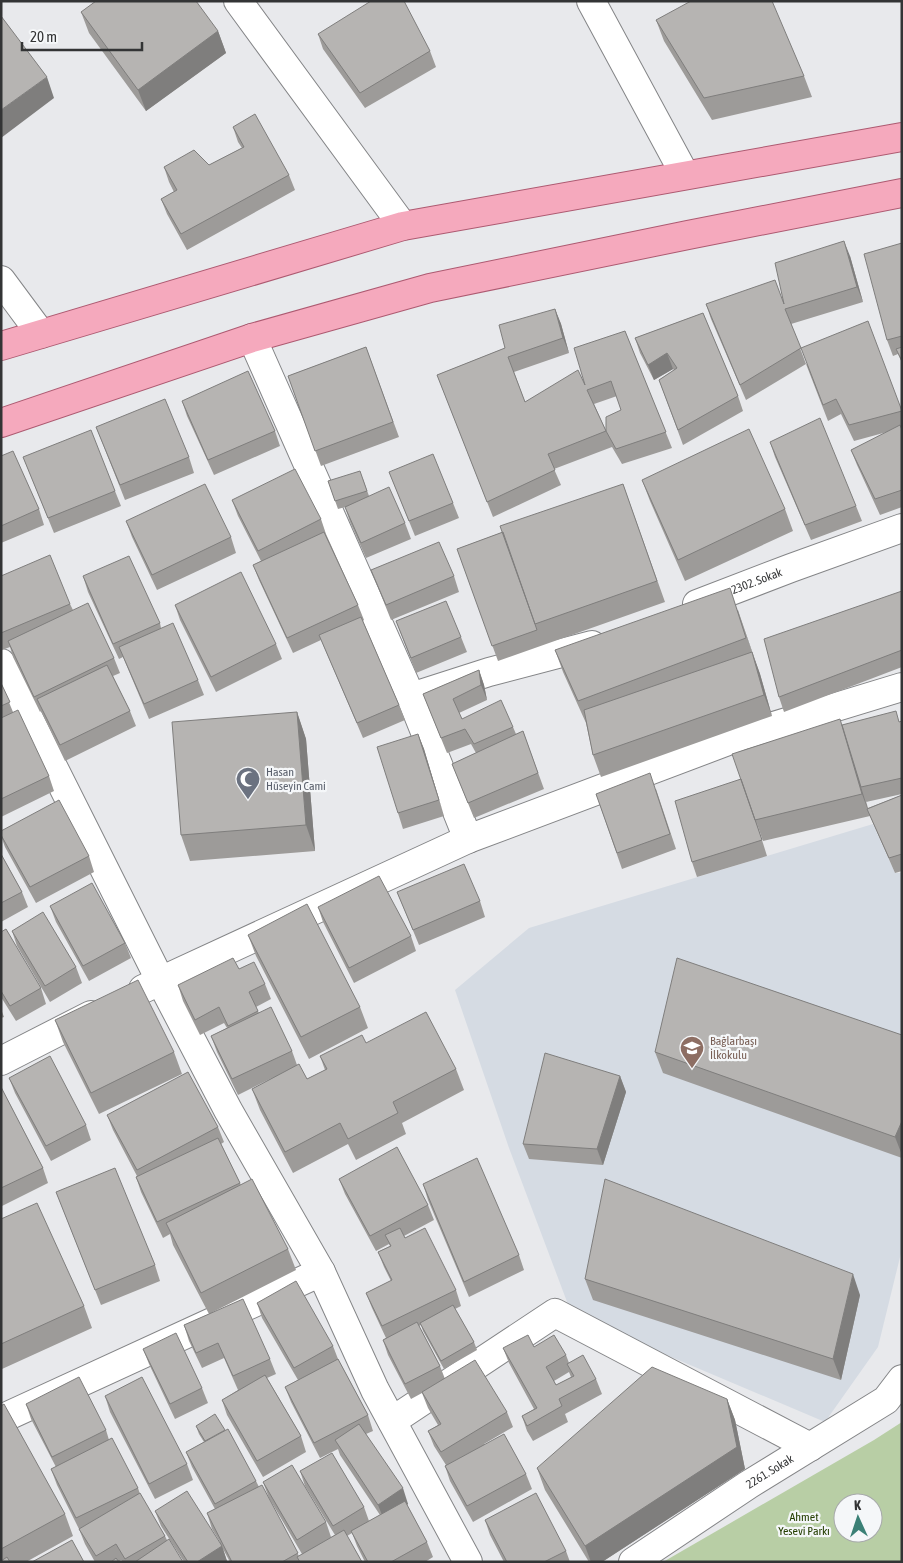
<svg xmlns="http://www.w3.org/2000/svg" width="903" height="1563" font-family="'Asap Condensed',sans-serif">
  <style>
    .built { fill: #d5dbe3 }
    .green { fill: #b8cea5; fill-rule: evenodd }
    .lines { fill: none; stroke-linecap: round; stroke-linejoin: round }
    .minor-casing { stroke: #848587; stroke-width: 30 }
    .major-casing { stroke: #ad5a71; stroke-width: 30 }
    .minor { stroke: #fff; stroke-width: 28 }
    .major { stroke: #f5a9bd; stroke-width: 28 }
    .wall { fill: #9d9b99; fill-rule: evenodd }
    .shaded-wall { fill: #7f7e7d }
    .building { fill: #b6b4b2; stroke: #7f7e7d; fill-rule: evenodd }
    .labels { text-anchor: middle; stroke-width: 4.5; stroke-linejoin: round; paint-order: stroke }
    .street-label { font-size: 12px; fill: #333435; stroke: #f5f7f9 }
    .worship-label { font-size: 12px; fill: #5b616d; stroke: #f5f7f9; text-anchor: start }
    .education-label { font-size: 12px; fill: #785e54; stroke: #f5f7f9; text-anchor: start }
    .park-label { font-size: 12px; fill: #243e00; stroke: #f5f7f9 }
  </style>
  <rect width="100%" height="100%" fill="#e8e9ec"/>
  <path class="built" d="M873,824L895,873H902V1249L878,1347L825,1422L572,1315L509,1148L455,990L529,928Z"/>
  <path class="green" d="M902,1422V1562H663L874,1440ZM843,1503H873V1533H843Z"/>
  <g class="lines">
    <defs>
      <g id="minor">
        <path d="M238,1L403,226"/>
        <path d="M591,1L685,175"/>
        <path d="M1,280L41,334"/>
        <path d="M252,338L411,697L468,839"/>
        <path id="s1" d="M697,604L791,568L902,528"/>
        <path d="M1,663L160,980L228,1110L321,1272L375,1390L468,1562"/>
        <path d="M411,697L489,672L592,645"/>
        <path d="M143,989L468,839L744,735L902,687"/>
        <path d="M1,1061L91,1015"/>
        <path d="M1,1419L321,1272"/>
        <path d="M392,1421L555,1313L810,1447"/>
        <path id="s2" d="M633,1562L748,1485L886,1400L902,1379"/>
      </g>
      <path id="major" d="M1,346L403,226L902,137
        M1,423L252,338L430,288L688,235L902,193"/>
    </defs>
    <use href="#minor" class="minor-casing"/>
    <use href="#major" class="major-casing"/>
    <use href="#minor" class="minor"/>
    <use href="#major" class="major"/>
  </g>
  <path class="wall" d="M81,12L218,31L226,53L146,111L89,33Z
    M656,20L804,76L812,97L712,120L664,41Z
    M318,34L430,51L436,67L365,108L323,49Z
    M233,127L289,175L295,190L187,250L167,214L161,199L174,192L169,182L164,167L209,165L242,148L238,142Z
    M902,243V363L898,354L893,356L887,340Z
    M850,256L863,302L791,324L806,364L746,400L711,319L706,304H784Z
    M555,309L561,324L569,353L514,372L525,402L585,385L625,331L672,448L622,464L612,447L554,469L561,485L493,517L437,375L505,348ZM617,396L621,410L606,431L594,404Z
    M703,313L738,396L743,411L683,445L659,380L674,370L673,369L654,380L640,353L635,338Z
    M366,347L399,437L321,466L288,376Z
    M806,364L902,411V428H901L902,430V507L880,515L857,465L851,450L887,432L854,441L841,414L828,421Z
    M182,401L275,431L280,446L214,475L187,416Z
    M96,427L189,457L194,473L125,500Z
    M770,442L856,506L862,521L811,540L775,457Z
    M1,456L39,509L44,525L1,543Z
    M23,457L115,491L121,506L54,533Z
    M389,472L453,503L459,518L415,536Z
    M363,479L369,496L405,523L411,539L366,558L350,522L345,507L338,509L328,481Z
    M642,480L785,509L793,531L685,581L650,501Z
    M623,484L665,602L498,661L457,549L503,532Z
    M232,500L321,519L326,534L358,605L364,620L363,621L399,705L405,720L363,738L321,640L293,653L259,580L253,565L261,561L238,516Z
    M126,521L231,537L236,553L157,590L132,537Z
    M371,570L454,576L459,592L391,620Z
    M1,576L70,604L73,610L114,658L120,673L113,676L130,711L136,726L65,761L41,711L40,712L13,657L10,647L2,650L1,648Z
    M83,576L160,623L161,628L198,680L204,695L149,719L123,657L119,659L88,592Z
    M902,591V667L784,712L779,697Z
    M175,605L276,644L282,659L216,692L180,620Z
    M738,610L752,652L760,674L772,716L601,777L593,755L586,723L563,672L555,650Z
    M396,621L461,637L467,652L416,673Z
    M479,670L484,685L487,700L459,713L462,719L513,727L516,734L523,731L544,789L474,818L452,764L476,753L471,744L447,753L423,694Z
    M1,683L13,712L49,776L54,791L1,817Z
    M297,712L306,739L315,851L190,861L181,835Z
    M902,721V794L866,802V801L868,808L902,795V871L895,873L870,816L763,841L756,821L767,856L697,877L692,862L741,779L842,725L900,722Z
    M418,734L424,749L444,816L403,829L398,813Z
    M656,789L676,849L622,869L596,794Z
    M1,831L89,856L94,872L36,903L5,847L1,836Z
    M1,854L22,892L28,907L1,922Z
    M397,892L480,901L485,917L419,945Z
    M50,906L125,943L131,958L89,981L56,922Z
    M318,907L411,936L416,951L354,983L323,922Z
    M12,931L76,967L82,983L50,1002L17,946Z
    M1,932L41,988L46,1004L16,1021L1,997Z
    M248,935L360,1007L368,1028L309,1059L256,956Z
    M239,969L265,984L271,999L256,1007L259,1013L292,1051L297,1065L307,1079L325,1070L320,1056L366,1043L456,1069L464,1090L402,1123L406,1134L356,1160L348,1144L293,1173L260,1110L252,1089L274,1077L238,1095L217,1052L211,1036L227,1028L224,1023L200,1035L183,1001L178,985Z
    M1,1009L4,1017L1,1018Z
    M55,1020L174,1052L182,1074L99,1114L63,1042Z
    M902,1035V1158L663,1073L655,1052Z
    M620,1076L626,1092L603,1165L529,1159L523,1144Z
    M9,1078L86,1125L91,1140L51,1161L15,1093Z
    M1,1087L43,1168L48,1183L2,1206L1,1204Z
    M107,1115L218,1127L224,1142L221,1144L241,1185L288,1249L296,1270L213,1312L270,1359L276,1374L267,1378L301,1436L306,1452L263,1477L227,1415L222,1400L238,1390L224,1358L202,1368L189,1341L184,1325L209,1314L173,1245L170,1234L163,1238L141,1192L136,1177L137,1176L113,1130Z
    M339,1179L428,1205L434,1220L404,1236L405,1238L456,1290L461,1306L455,1309L474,1342L477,1350L444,1369L423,1331L421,1325L419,1326L440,1366L445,1379L507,1412L513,1427L484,1444L526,1474L532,1489L473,1522L450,1481L445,1466L446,1465L434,1446L428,1431L438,1425L428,1408L422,1393L411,1399L388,1355L383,1340L386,1338L372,1308L366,1293L391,1281L384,1267L378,1252L390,1246L389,1244L376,1251L345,1194Z
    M423,1184L519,1255L524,1270L469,1297L428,1200Z
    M56,1192L155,1265L160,1281L101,1305Z
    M1,1219L84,1306L92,1328L2,1369Z
    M585,1279L860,1295L841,1380L593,1300Z
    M257,1303L333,1346L338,1359L368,1415L373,1431L366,1434L408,1504L407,1505L427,1542L433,1557L425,1562H365L357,1546L352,1533L347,1536L362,1562H230L223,1549L227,1561V1562H184L161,1526L155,1511L220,1542L212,1529L207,1513L215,1509L192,1467L186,1452L204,1442L199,1434L196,1426L256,1481L259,1487L299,1556L302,1554L269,1498L263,1482L326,1522L331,1537L335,1535L305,1486L300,1471L364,1507L369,1521L380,1515L340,1455L338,1449L320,1458L291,1402L285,1387L298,1380L262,1318Z
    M534,1347L566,1355L569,1363L596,1379L602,1394L565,1414L568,1422L533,1441L527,1431L522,1416L534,1409L509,1363L503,1348ZM569,1372L571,1377L556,1385L554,1381Z
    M143,1349L202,1388L208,1403L175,1419L149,1364Z
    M105,1396L187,1464L193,1480L155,1499L110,1412Z
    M727,1399L735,1420L745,1469L602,1562H589L545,1490L537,1468Z
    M26,1404L106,1430L109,1440L138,1488L140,1494L165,1536L167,1540L183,1562H123L121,1560L119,1562H95L85,1544L79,1529L57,1485L51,1469L56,1467L31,1419Z
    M1,1406L65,1514L73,1536L26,1562H1L2,1560L1,1559Z
    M485,1520L566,1551L570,1562H504L490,1535Z"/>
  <path class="shaded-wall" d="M218,31L226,53L146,111L138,90Z
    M47,77L54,98L1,138V110Z
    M844,241L850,256L863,302L857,287Z
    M555,309L561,324L569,353L563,338Z
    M667,353L673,369L654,380L648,365Z
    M730,588L760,674L772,716L764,695L754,658Z
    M479,670L484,685L487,700L481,685Z
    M297,712L306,739L315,851L306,825Z
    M840,719L861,787L870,816L862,794Z
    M418,734L424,749L444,816L439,800Z
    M620,1076L626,1092L603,1165L597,1149Z
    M902,1121V1155L895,1137Z
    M853,1274L860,1295L841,1380L833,1359Z
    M727,1399L735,1420L745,1469L602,1562H591L585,1546Z
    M403,1488L408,1504L384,1520L378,1505Z
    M222,1546L227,1561V1562H197Z"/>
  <path class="building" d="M96,1H196L218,31L138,90L81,12Z
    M371,1H404L430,51L360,93L318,34Z
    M691,1H772L804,76L704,98L656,20Z
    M1,16L47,77L1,110Z
    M255,114L289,175L181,234L161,199L177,190L164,167L194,150L209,165L244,147L233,127Z
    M844,241L857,287L785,309L801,348L740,385L706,304L775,280L784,304L775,263Z
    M902,243V336L887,340L864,254Z
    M555,309L563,338L508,357L525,402L578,370L585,385L574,348L625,331L666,432L616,449L606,431L548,454L555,470L487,502L437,375L505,348L499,325ZM611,381L621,410L606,417V431L587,390Z
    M703,313L738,396L678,430L659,380L677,368L667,353L648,365L635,338Z
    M868,321L902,411L849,425L836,399L823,405L801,348Z
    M366,347L393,422L315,451L288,376Z
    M902,347V361L896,349Z
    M248,371L275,431L208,460L182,401Z
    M165,399L189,457L120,485L96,427Z
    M820,418L856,506L805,525L770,442Z
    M900,425L902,430V490L875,499L851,450Z
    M749,429L785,509L678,560L642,480Z
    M91,430L115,491L48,518L23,457Z
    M13,451L39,509L1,526V456Z
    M433,454L453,503L409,521L389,472Z
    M295,469L321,519L258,551L232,500Z
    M360,471L367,491L335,501L328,481Z
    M205,484L231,537L152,575L126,521Z
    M623,484L657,581L535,624L500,526Z
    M389,487L405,523L361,543L345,507Z
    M324,532L358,605L287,638L253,565Z
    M503,532L537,630L492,646L457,549Z
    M439,542L454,576L386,605L371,570Z
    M50,555L70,604L1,633V576Z
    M129,556L160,623L113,644L83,576Z
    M241,572L276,644L211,677L175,605Z
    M730,588L746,638L578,701L555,650Z
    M902,591V650L779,697L764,639Z
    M446,601L461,637L411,658L396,621Z
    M88,603L114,658L34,697L8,641Z
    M361,617L399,705L357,723L319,635Z
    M173,623L198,680L144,704L119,647Z
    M752,652L764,695L593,755L584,710Z
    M107,665L130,711L60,745L37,699Z
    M479,670L481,685L453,699L462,719L501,700L513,727L474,744L465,729L441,738L423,694Z
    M1,683L10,702L1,706Z
    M18,710L49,776L1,799V718Z
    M896,711L899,722L902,721V778L861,787L842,725Z
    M297,712L306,825L181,835L172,722Z
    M840,719L862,794L755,820L732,754Z
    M523,731L538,773L468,803L452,764Z
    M418,734L439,800L398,813L377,747Z
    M650,773L670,834L617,853L596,794Z
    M741,779L762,840L692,862L675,801Z
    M902,795V854L889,858L867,809Z
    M59,800L89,856L30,887L1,835V831Z
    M1,854L22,892L1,903Z
    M464,864L480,901L413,930L397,892Z
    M379,876L411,936L349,968L318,907Z
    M92,883L125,943L83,966L50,906Z
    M307,904L360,1007L301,1037L248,935Z
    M43,912L76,967L45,986L12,931Z
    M6,929L41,988L10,1006L1,991V932Z
    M233,958L239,969L254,962L265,984L249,992L258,1011L228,1026L219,1007L195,1020L178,985Z
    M677,958L902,1035V1121L895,1137L655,1052Z
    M138,980L174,1052L91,1093L55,1020Z
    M271,1007L292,1051L232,1079L211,1036Z
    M426,1012L456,1069L393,1102L398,1113L348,1139L340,1123L285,1152L252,1089L299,1064L307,1079L327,1069L320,1056L362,1035L366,1043Z
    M545,1053L620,1076L597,1149L523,1144Z
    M50,1056L86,1125L46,1146L9,1078Z
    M188,1072L218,1127L137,1170L107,1115Z
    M1,1087L43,1168L1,1188Z
    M218,1138L240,1183L157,1222L136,1177Z
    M397,1147L428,1205L370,1236L339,1179Z
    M477,1158L519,1255L464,1282L423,1184Z
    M115,1168L155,1265L95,1290L56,1192Z
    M252,1179L288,1249L201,1293L166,1223Z
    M605,1179L853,1274L833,1359L585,1279Z
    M37,1203L84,1306L1,1344V1219Z
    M400,1228L405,1238L425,1228L456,1290L382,1326L366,1293L392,1280L378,1252L391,1246L385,1235Z
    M296,1281L333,1346L294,1368L257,1303Z
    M243,1299L270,1359L233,1376L218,1343L196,1353L184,1325Z
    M453,1305L474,1342L441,1361L420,1323Z
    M417,1322L440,1366L405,1384L383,1340Z
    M176,1333L202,1388L170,1404L143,1349Z
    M528,1335L534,1347L554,1335L566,1355L546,1367L556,1385L574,1376L567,1364L583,1355L596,1379L559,1399L562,1406L527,1426L522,1416L537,1408L503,1348Z
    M338,1359L368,1415L314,1443L285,1387Z
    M475,1360L507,1412L441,1452L428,1431L441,1424L422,1392Z
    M652,1367L727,1399L737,1447L585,1546L537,1468Z
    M265,1375L301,1436L257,1461L222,1400Z
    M79,1377L106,1430L52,1457L26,1404Z
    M142,1377L187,1464L149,1484L105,1396Z
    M4,1404L65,1514L1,1549V1406Z
    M215,1414L225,1430L205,1441L196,1426Z
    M359,1424L403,1488L378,1505L335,1440Z
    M228,1429L256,1481L215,1504L186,1452Z
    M504,1434L526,1474L467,1506L445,1466Z
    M112,1438L138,1488L76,1518L51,1469Z
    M332,1453L364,1507L333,1526L300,1471Z
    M292,1465L326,1522L297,1540L263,1482Z
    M262,1485L298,1553L282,1562H232L207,1513Z
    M187,1491L222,1546L197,1562H188L155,1511Z
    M140,1493L165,1536L125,1559L116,1544L96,1556L79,1529Z
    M536,1493L566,1551L544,1562H507L485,1520Z
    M405,1501L427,1542L391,1562H368L351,1531Z
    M344,1530L362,1562H300L297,1557Z
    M169,1539L183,1562H135Z
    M72,1540L84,1562H32Z
    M7,1557L10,1562H1V1561Z
    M116,1558L119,1562H111Z"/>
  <defs>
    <symbol id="mosque-pin" viewBox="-11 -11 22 30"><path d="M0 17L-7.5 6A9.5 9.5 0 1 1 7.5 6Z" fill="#6b7280" stroke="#f5f7f9"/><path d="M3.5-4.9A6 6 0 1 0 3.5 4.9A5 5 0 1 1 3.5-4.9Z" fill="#fff"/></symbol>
    <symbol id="school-pin" viewBox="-11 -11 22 30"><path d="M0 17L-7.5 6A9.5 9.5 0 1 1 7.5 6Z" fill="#8d6e63" stroke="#f5f7f9"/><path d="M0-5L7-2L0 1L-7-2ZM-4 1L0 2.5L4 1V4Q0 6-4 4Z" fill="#fff"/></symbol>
  </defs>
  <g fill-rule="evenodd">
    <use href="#mosque-pin" x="234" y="765" width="28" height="38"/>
    <use href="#school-pin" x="678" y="1034" width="28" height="38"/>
  </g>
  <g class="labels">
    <g class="street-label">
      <text dy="4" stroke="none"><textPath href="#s1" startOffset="64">2302. Sokak</textPath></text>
      <text dy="4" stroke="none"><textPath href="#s2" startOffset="164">2261. Sokak</textPath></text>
    </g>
    <g class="worship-label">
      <text x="266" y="776">Hasan<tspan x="266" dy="14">Hüseyin Cami</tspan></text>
    </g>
    <g class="education-label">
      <text x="710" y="1045">Bağlarbaşı<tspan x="710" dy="14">İlkokulu</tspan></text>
    </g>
    <g class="park-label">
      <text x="804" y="1521">Ahmet<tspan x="804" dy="14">Yesevi Parkı</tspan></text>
    </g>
  </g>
  <rect width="903" height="1563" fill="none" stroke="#333435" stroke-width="5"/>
  <g transform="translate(858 1518) rotate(357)"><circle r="24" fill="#f5f7f9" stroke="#a7a9ab"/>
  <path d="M0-4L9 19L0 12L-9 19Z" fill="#3b8076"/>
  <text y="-8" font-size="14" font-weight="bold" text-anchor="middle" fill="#333435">K</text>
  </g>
  <path d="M22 42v8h120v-8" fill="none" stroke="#333435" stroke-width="2.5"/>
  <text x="30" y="42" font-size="15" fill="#333435" stroke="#f5f7f9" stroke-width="4" paint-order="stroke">20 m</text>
</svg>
